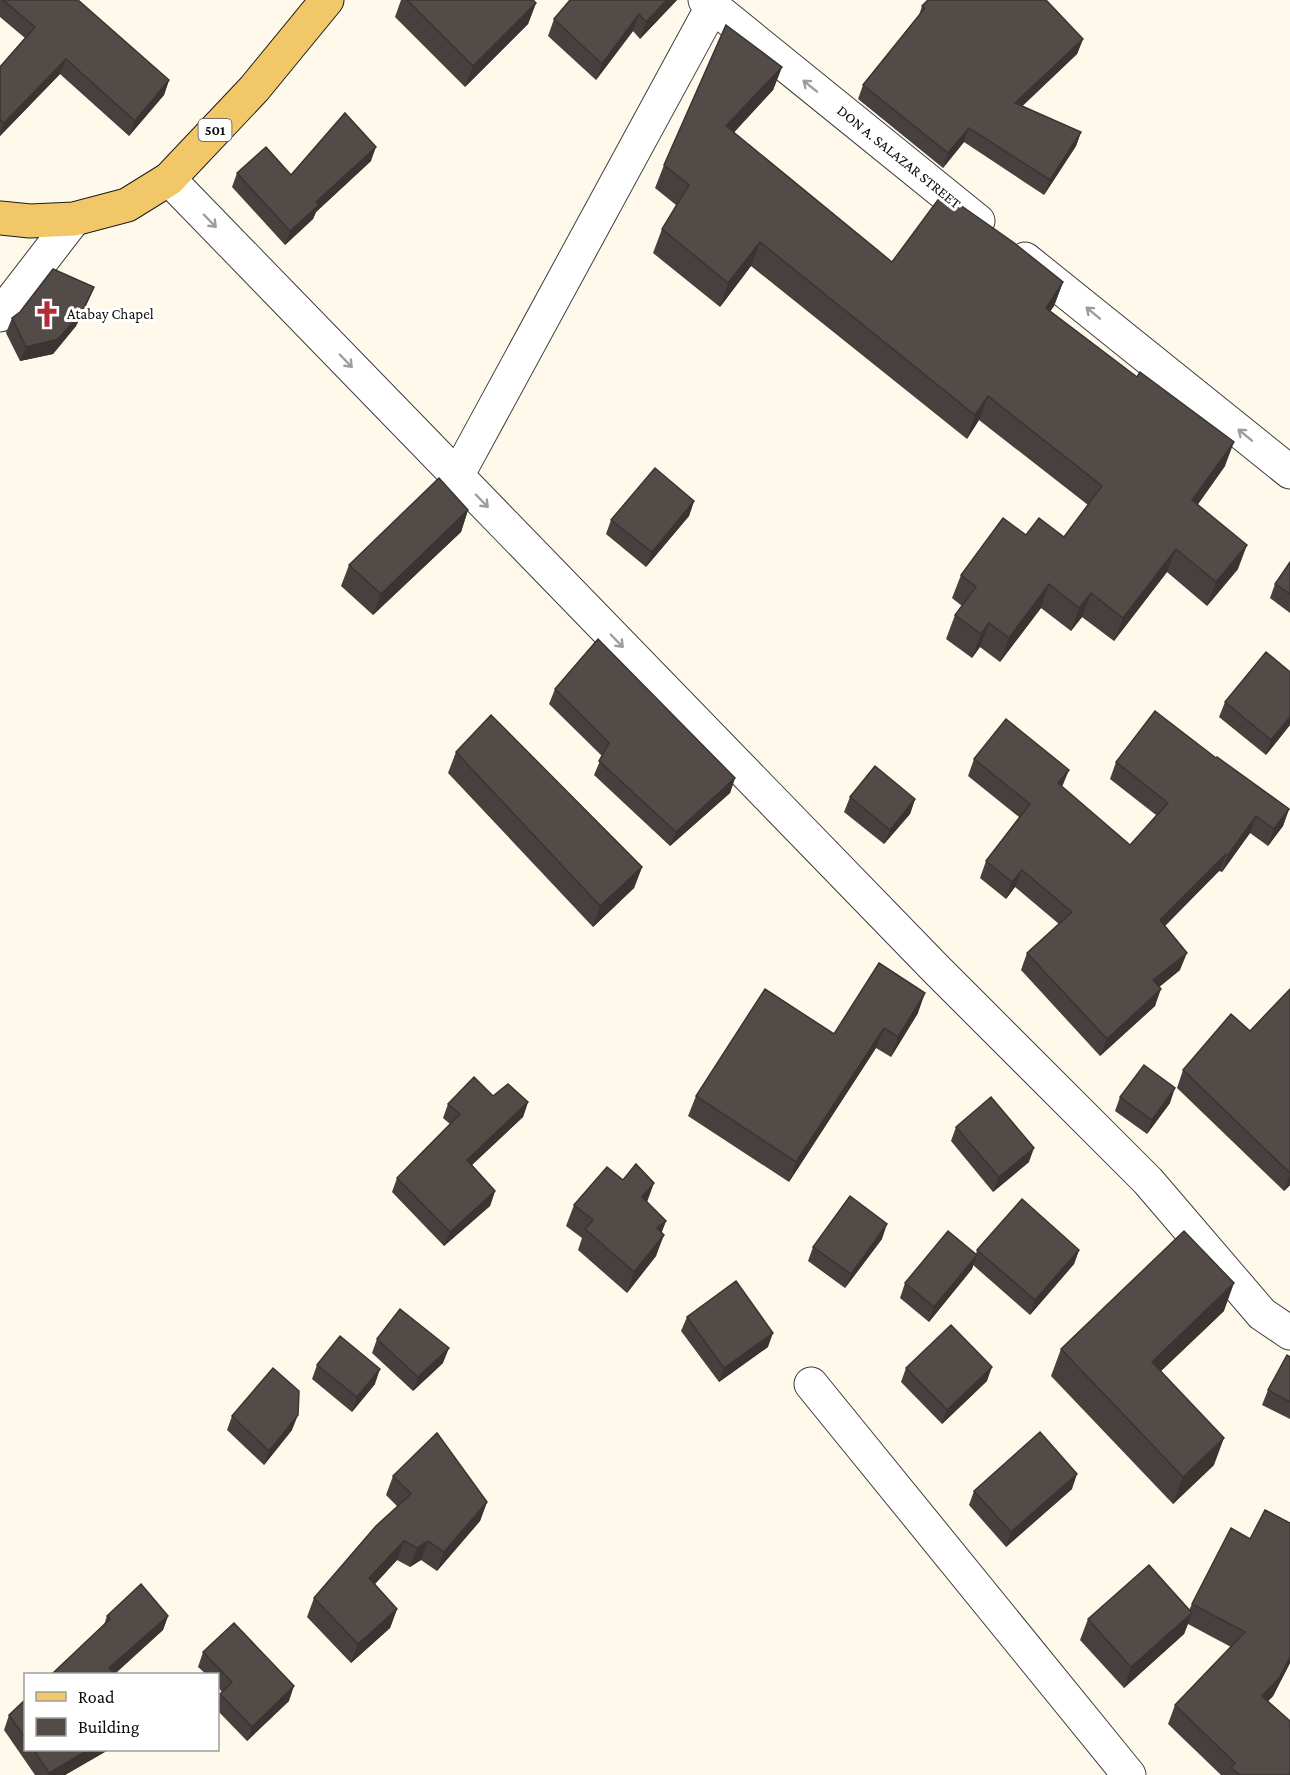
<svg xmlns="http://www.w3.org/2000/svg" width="1290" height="1775" font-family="'Crimson Pro',serif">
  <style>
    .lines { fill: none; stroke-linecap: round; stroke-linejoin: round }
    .street-casing { stroke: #3e3e3e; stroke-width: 35 }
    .primary-casing { stroke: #1c1c1c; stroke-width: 35 }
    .street { stroke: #fff; stroke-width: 33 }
    .primary { stroke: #f1c767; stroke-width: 33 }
    .wall { fill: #47403e }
    .shaded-wall { fill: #3a3432 }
    .building { fill: #534b48; stroke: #3a3432; stroke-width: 1.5 }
    .oneway { stroke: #9d9d9d }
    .labels { text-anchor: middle; stroke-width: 6; stroke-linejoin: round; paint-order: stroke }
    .shield { fill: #fff; stroke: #545454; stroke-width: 1.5 }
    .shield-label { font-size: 14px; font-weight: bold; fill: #0b0b0b }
    .street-label { font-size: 15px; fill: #0b0b0b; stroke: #fff }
    .poi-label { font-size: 15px; fill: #0b0b0b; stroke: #fff; text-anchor: start }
  </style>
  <rect width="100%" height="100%" fill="#fef9ea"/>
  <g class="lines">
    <defs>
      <path id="street" d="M705,0L978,221
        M169,179L937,970L1148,1181L1262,1314L1290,1333
        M1025,259L1290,472
        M0,315L74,219
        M457,476L712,7
        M811,1384L1129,1775"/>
      <path id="primary" d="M0,218L30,221L74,219L127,205L169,179L254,89L327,0"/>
    </defs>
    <use href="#street" class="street-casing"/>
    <use href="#primary" class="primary-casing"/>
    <use href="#street" class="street"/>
    <use href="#primary" class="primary"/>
  </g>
  <path class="wall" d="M0,0H78L169,80L164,95L129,136L60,74L0,136V67L25,38L0,17Z
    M401,0H533L536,3L528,24L465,87L395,17Z
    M570,0H677L640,39L633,31L596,80L548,36L554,19Z
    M922,6L1083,39L1077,54L1022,106L1081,132L1076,146L1044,195L964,142L943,168L858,99L863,85L919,15Z
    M782,67L773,90L734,132L892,262L1063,282L1054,306L1050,311L1225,466L1198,504L1238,569L1207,606L1167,572L1114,641L1082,617L1071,631L1041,608L1000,662L980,647L972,658L946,639L955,615L962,606L952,598L961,575L1026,535L1064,537L1088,505L979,420L967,439L751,266L720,307L653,253L662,229L676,205L655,188L664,165Z
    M371,161L316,212L313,219L285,245L232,187L237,173L291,175Z
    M94,287L88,301L76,326L53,354L20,361L6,333L12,318Z
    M694,501L689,516L646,567L606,534L611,520Z
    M468,510L461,532L373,615L341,586L349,565Z
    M1290,562V613L1270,598L1275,584Z
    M1290,672V725L1266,755L1219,717L1225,702Z
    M555,689L735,778L730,793L670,846L594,775L602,756L549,704Z
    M456,752L642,867L634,888L593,927L448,773Z
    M1216,758L1289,809L1283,826L1268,846L1250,833L1222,872L1219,871L1165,926L1180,970L1159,987L1155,1006L1100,1056L1021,970L1027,953L1059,924L1015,887L1006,899L980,878L986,861L1019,817L968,776L974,759L1062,787L1130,845L1156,815L1110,779L1116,762Z
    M850,797L915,799L910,814L884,844L844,812Z
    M1290,989V1185L1284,1191L1177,1088L1183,1070L1250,1031Z
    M918,1013L891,1057L876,1048L789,1182L688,1116L696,1096L834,1034Z
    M493,1096L528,1102L523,1117L472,1165L495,1191L490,1206L444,1246L392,1192L397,1178L450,1124L443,1118L448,1104Z
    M1120,1097L1170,1103L1147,1134L1115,1111Z
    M956,1127L1029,1162L993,1192L951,1141Z
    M647,1202L666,1221L661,1233L656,1256L627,1293L578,1250L582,1238L566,1226L574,1205Z
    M882,1239L845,1288L808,1261L813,1247Z
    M977,1250H1079L1074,1264L1030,1315L973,1265L972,1269L929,1322L900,1298L905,1283L976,1254Z
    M1224,1311L1161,1371L1214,1465L1173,1504L1051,1376L1061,1349Z
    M687,1317L768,1347L719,1382L681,1331Z
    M377,1339L443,1363L413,1391L372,1353Z
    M1290,1357V1419L1262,1405L1268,1390Z
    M317,1365L375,1384L352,1412L312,1379Z
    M906,1368L987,1381L942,1424L901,1382Z
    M232,1416L292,1430L264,1465L227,1430Z
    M393,1476L487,1502L480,1521L437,1571L421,1560L410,1567L397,1560L375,1584L397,1609L390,1628L351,1663L307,1617L314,1598L398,1507L386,1495Z
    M1072,1489L1006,1547L969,1505L974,1491Z
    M1290,1523V1663L1273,1696L1268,1701L1290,1775H1221L1168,1724L1175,1705L1231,1647L1188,1624L1184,1634L1124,1688L1080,1640L1088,1619L1189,1610L1192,1604L1250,1539Z
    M107,1616H168L163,1630L115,1674H52L104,1625Z
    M203,1652L289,1701L247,1741L218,1711V1701L220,1694L222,1692L218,1687V1674H206L198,1667Z
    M26,1699V1749H110L65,1775H35L4,1730L9,1715Z"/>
  <path class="shaded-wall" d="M667,0H677L640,39L646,22Z
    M536,3L528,24L465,87L473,66Z
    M639,14L633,31L596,80L602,64Z
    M1083,39L1077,54L1010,118L1015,103Z
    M66,59L60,74L0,136V133L4,123Z
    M782,67L773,90L718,150L726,126Z
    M169,80L164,95L129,136L135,121Z
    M969,128L964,142L943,168L948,153Z
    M1081,132L1076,146L1044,195L1050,180Z
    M376,147L371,161L316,212L313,219L285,245L290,231L316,202Z
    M760,242L751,266L720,307L728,283Z
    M1063,282L1054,306L1037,331L1046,308Z
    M94,287L88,301L76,326L53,354L20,361L26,347Z
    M988,396L979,420L967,439L975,415Z
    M1234,442L1225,466L1184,524L1192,500Z
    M694,501L689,516L646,567L652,552Z
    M468,510L461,532L373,615L381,594Z
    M1247,545L1238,569L1207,606L1216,582Z
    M1176,549L1167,572L1114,641L1123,618Z
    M1049,584L1041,608L1000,662L1009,638Z
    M1091,593L1082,617L1071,631L1079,608Z
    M989,623L980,647L972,658L981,634Z
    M1290,717V725L1266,755L1271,740Z
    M1069,770L1062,787L1058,783Z
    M735,778L730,793L670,846L676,832Z
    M915,799L910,814L884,844L890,830Z
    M1289,809L1283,826L1268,846L1274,829Z
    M1256,816L1250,833L1222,872L1228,855Z
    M1226,854L1219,871L1154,937L1160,920Z
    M642,867L634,888L593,927L600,906Z
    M1022,870L1015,887L1006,899L1012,882Z
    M1187,953L1180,970L1147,997L1153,980Z
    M1161,989L1155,1006L1100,1056L1107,1039Z
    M925,993L918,1013L891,1057L898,1037Z
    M884,1028L876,1048L789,1182L796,1162Z
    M1175,1088L1170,1103L1147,1134L1152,1120Z
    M528,1102L523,1117L462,1174L467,1160Z
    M1034,1148L1029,1162L993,1192L999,1177Z
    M1290,1175V1185L1284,1191Z
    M654,1183L646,1205L642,1197Z
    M495,1191L490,1206L444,1246L450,1232Z
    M666,1221L658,1242L657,1228Z
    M887,1224L882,1239L845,1288L851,1274Z
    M664,1235L656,1256L627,1293L634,1272Z
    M1079,1250L1074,1264L1030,1315L1035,1300Z
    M977,1255L972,1269L929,1322L934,1307Z
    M1234,1283L1224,1311L1142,1389L1152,1362Z
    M773,1333L768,1347L719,1382L724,1368Z
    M449,1348L443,1363L413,1391L418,1377Z
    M992,1367L987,1381L942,1424L947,1410Z
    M380,1369L375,1384L352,1412L357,1397Z
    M298,1415L292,1430L264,1465L269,1451Z
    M1224,1438L1214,1465L1173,1504L1183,1477Z
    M1077,1474L1072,1489L1006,1547L1011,1532Z
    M487,1502L480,1521L437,1571L444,1552Z
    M404,1541L397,1560L363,1597L369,1578Z
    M428,1541L421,1560L410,1567L417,1548Z
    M397,1609L390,1628L351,1663L358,1644Z
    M1192,1613L1184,1634L1124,1688L1131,1667Z
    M168,1616L163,1630L114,1674L109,1668Z
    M1290,1657V1663L1273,1696L1255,1715L1262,1696Z
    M294,1686L289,1701L247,1741L252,1727Z
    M90,1749H110L65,1775H48L49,1773Z"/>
  <path class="building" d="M3,0H78L169,80L135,121L66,59L4,123L0,120V67L35,27Z
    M407,0H533L536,3L473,66Z
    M570,0H667L646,22L639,14L602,64L554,19Z
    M928,0H1046L1083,39L1015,103L1081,132L1050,180L969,128L948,153L863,85L925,8L922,6Z
    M726,25L782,67L726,126L892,262L943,193L1013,242L1063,282L1046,308L1137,377L1140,372L1234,442L1192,500L1247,545L1216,582L1176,549L1123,618L1091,593L1079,608L1049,584L1009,638L989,623L981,634L955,615L976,587L961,575L1003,518L1026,535L1039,518L1064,537L1102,486L988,396L975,415L760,242L728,283L662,229L689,185L664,165Z
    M345,113L376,147L316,202L319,205L290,231L237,173L266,147L291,175Z
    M53,269L94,287L82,312L58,339L26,347L12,318L20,312Z
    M655,468L694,501L652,552L611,520Z
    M439,478L468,510L381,594L349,565Z
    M1290,562V594L1275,584Z
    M598,639L735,778L676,832L599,761L609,743L555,689Z
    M1266,652L1290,672V717L1271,740L1225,702Z
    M1155,711L1216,758L1217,757L1289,809L1274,829L1256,816L1228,855L1226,854L1160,920L1187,953L1153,980L1161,989L1107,1039L1027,953L1072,912L1022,870L1012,882L986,861L1030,804L974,759L1006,719L1069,770L1058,783L1130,845L1168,803L1116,762Z
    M491,715L642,867L600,906L456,752Z
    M875,766L915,799L890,830L850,797Z
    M879,963L925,993L898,1037L884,1028L796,1162L696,1096L765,989L834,1034Z
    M1290,989V1173L1183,1070L1231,1014L1250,1031Z
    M1144,1065L1175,1088L1152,1120L1120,1097Z
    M474,1077L493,1096L508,1084L528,1102L467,1160L495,1191L450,1232L397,1178L460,1114L448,1104Z
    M991,1097L1034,1148L999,1177L956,1127Z
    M636,1164L654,1183L642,1197L666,1221L657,1228L664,1235L634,1272L585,1229L593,1220L574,1205L607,1167L623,1180Z
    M850,1196L887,1224L851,1274L813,1247Z
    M1022,1199L1079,1250L1035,1300L977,1250Z
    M948,1231L977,1255L934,1307L905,1283Z
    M1184,1231L1234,1283L1152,1362L1224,1438L1183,1477L1061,1349Z
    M736,1281L773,1333L724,1368L687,1317Z
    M400,1309L449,1348L418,1377L377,1339Z
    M951,1325L992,1367L947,1410L906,1368Z
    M340,1336L380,1369L357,1397L317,1365Z
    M1287,1355L1290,1357V1402L1268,1390Z
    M273,1368L299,1391L298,1415L269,1451L232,1416Z
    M1040,1432L1077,1474L1011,1532L974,1491Z
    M437,1433L487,1502L444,1552L428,1541L417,1548L404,1541L369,1578L397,1609L358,1644L314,1598L376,1526L411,1494L393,1476Z
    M1265,1510L1290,1523V1657L1280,1677L1262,1696L1290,1721V1775H1240L1231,1768L1235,1763L1175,1705L1245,1632L1192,1604L1231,1528L1250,1539Z
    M1149,1565L1192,1613L1131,1667L1088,1619Z
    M141,1584L168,1616L109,1668L115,1674H52L110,1619L107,1616Z
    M234,1623L294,1686L252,1727L220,1694L232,1682L203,1652Z
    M26,1699V1739L9,1715Z
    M33,1749H90L49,1773Z"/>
  <defs><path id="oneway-shaft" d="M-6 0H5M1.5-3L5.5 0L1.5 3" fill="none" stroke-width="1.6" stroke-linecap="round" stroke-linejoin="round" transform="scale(1.5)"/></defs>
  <g class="oneway">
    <use href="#oneway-shaft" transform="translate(810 86) rotate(-141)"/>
    <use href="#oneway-shaft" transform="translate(210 221) rotate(46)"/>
    <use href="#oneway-shaft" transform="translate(1093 313) rotate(-141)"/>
    <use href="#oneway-shaft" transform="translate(346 361) rotate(46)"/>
    <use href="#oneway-shaft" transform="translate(1245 435) rotate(-141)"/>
    <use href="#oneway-shaft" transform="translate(482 501) rotate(46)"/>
    <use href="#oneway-shaft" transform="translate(617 641) rotate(46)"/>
  </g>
  <defs>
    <symbol id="church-bare" viewBox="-9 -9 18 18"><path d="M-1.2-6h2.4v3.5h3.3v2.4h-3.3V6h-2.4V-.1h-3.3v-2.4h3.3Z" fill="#b22c3a" stroke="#fff" stroke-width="2.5" paint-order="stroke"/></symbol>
  </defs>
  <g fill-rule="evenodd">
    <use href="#church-bare" x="28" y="295" width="38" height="38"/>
  </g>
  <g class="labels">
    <rect class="shield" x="198.5" y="119" width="33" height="22" rx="4.5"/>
    <g class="shield-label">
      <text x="215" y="135">501</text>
    </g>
    <g class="street-label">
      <text transform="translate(899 157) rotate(39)" y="5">DON A. SALAZAR STREET</text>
    </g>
    <g class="poi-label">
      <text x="67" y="319">Atabay Chapel</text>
    </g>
  </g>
  <rect x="24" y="1673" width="195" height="78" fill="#ffffff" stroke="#9d9d9d" stroke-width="1.5"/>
  <rect x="36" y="1692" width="30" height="9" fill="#f1c767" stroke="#9d9d9d" stroke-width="1.5"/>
  <text x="78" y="1703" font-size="18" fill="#0b0b0b">Road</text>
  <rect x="36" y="1718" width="30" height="18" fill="#534b48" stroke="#9d9d9d" stroke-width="1.5"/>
  <text x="78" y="1733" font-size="18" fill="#0b0b0b">Building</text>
</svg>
